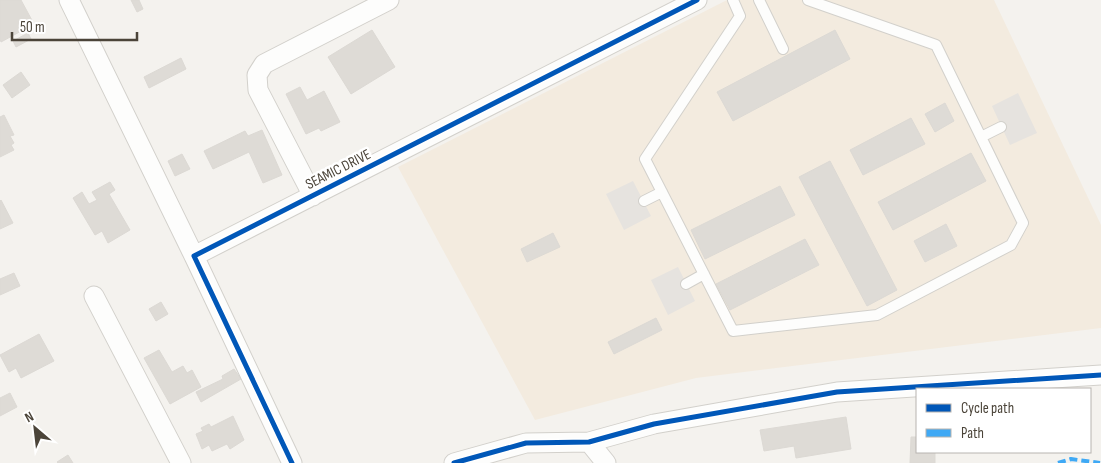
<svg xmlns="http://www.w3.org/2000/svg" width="1101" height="463" font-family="'Sofia Sans Condensed',sans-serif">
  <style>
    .commercial { fill: #f3ebdf }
    .parking { fill: #e6e3df }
    .building { fill: #dedbd6; stroke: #dcd9d4 }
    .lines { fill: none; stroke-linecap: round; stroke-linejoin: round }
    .service-casing { stroke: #d2d0cb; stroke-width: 12 }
    .minor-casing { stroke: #d2d0cb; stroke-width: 21 }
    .service { stroke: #fdfdfc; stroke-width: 10 }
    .minor { stroke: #fdfdfc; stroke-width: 19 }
    .quiet { stroke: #3fa9f5; stroke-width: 4; stroke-dasharray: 8 4; stroke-linecap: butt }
    .cycleway-casing { stroke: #fff; stroke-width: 8 }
    .cycleway { stroke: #0057b8; stroke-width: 5 }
    .labels { text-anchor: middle; stroke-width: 5; stroke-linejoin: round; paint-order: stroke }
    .street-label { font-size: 15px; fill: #4b4439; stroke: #fff }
  </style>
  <rect width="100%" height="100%" fill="#f4f2ee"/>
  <path class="commercial" d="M727,0H994L1101,225V328L696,378L535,420L398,167Z"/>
  <path class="parking" d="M1018,93L1037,133L1010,145L992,106Z
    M633,181L651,216L624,230L606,194Z
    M678,267L695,301L668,315L651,280Z"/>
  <path class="building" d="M0,0H21L34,24L1,42L0,39Z
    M131,0H139L143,9L137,12Z
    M372,30L395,67L351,94L328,57Z
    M835,30L850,59L733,121L717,92Z
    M28,33L31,39L16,47L13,41Z
    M181,58L186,69L149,88L144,77Z
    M21,72L30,85L12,98L3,85Z
    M300,87L307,100L324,91L340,122L321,131L319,128L306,134L286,94Z
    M945,103L954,121L935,132L925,114Z
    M4,115L14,135L10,136L14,143L11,145L14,150L0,157V117Z
    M911,118L925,144L863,175L850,150Z
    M262,130L282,175L263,183L249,152L213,169L204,151L245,131L248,136Z
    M971,153L986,181L893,230L878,202Z
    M182,154L190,169L175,176L168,161Z
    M830,161L897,290L867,306L799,177Z
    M110,182L115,190L109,194L130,230L108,243L102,231L95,235L73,198L82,192L89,204L97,200L92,192Z
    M780,186L795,215L705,259L691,230Z
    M1,200L13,223L0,229V201Z
    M946,224L957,246L925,262L914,241Z
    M553,233L560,247L527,262L521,249Z
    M805,239L819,265L730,310L716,284Z
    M14,273L20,286L0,295V279Z
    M161,302L168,314L156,321L149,309Z
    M656,318L662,330L614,354L608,342Z
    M39,334L54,361L21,378L16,368L9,372L0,355Z
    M159,350L172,372L183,366L187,373L192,370L201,387L170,404L144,358Z
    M234,369L241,379L201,402L196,392L223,379L222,376Z
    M10,393L17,407L0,416V398Z
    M233,416L244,440L230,449L227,444L212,451L209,445L202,449L196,434L203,431L201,428L209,424L211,427Z
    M846,417L851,449L796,458L794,446L764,451L760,430Z
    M911,437H917V452H935V463H910Z
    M68,455L73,463H58L57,462Z"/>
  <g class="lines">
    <defs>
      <path id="service" d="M733,0L740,16L645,159L733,331L877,315L1011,245L1023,223L936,45L808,0
        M759,0L783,49
        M981,137L1001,127
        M644,201L662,192
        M686,284L704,274"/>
      <path id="minor" d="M69,0L194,256
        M313,196L258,90L257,75L264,64L389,0
        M94,296L181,463
        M589,442L606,463
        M292,463L194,256L697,0
        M454,463L526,443L589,442L654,424L837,392L1101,375"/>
    </defs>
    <use href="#service" class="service-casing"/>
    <use href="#minor" class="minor-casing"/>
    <use href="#service" class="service"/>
    <use href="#minor" class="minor"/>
    <path class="quiet" d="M1058,463L1071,459L1100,463"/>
    <defs>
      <path id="cycleway" d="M292,463L194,256L697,0
        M454,463L526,443L589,442L654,424L837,392L1101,375"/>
    </defs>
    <use href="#cycleway" class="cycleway-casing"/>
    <use href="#cycleway" class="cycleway"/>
  </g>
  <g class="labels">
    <g class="street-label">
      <text transform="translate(338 169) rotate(-27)" y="5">SEAMIC DRIVE</text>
    </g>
  </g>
  <rect x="916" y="388" width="175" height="65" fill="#ffffff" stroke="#b7b4b0"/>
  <rect x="926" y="404" width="25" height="8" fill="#0057b8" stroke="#b7b4b0"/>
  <text x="961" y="413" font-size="15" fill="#4b4439">Cycle path</text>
  <rect x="926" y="429" width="25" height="8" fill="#3fa9f5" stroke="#b7b4b0"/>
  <text x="961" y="438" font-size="15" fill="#4b4439">Path</text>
  <g transform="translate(35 428) rotate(332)" stroke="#ffffff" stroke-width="4" paint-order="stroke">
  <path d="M0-4L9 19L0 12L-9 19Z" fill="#4b4439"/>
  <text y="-8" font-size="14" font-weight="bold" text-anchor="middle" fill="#4b4439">N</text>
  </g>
  <path d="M12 32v8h125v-8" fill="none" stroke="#4b4439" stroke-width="2.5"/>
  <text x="20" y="32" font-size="15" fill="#4b4439" stroke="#ffffff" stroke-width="4" paint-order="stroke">50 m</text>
</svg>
